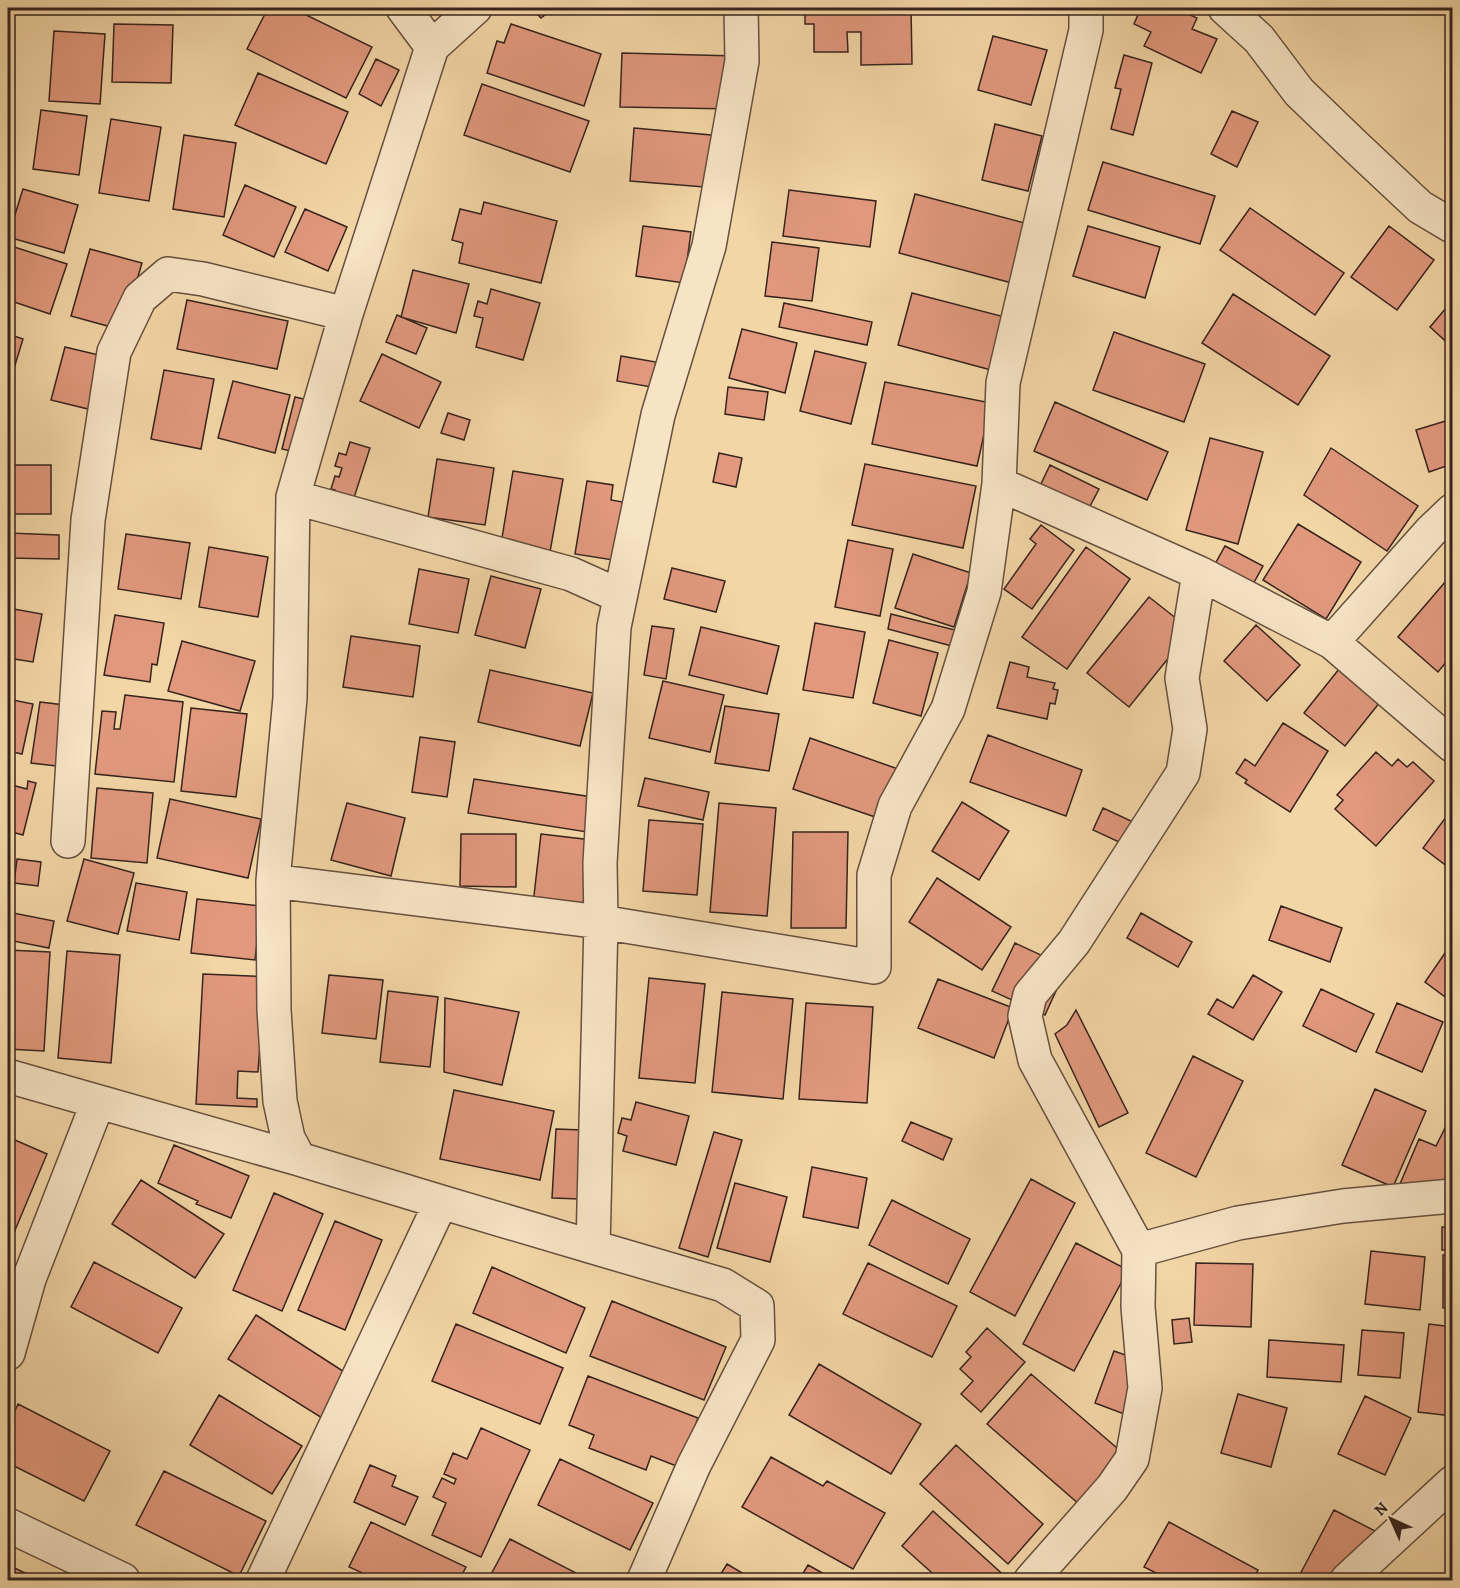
<svg xmlns="http://www.w3.org/2000/svg" width="1460" height="1588" font-family="Alegreya,serif">
  <style>
    .building { fill: #e1987d; stroke: #37241d; stroke-width: 1.5 }
    .lines { fill: none; stroke-linecap: round; stroke-linejoin: round }
    .street-casing { stroke: #66503f; stroke-width: 36 }
    .street { stroke: #f7e4c5; stroke-width: 33 }
  </style>
  <rect width="100%" height="100%" fill="#f3d6a6"/>
  <filter id="stains"><feTurbulence type="fractalNoise" baseFrequency=".00333" numOctaves="4"/><feColorMatrix values="0 0 0 0 .2 0 0 0 0 .09 0 0 0 0 .02 0 0 0 .5 -.17"/></filter>
  <radialGradient id="worn" r=".72"><stop offset=".6" stop-color="#630" stop-opacity="0"/><stop offset="1" stop-color="#630" stop-opacity=".3"/></radialGradient>
  <path class="building" d="M268,8H292L372,47L346,98L247,49Z
    M532,8H554L541,18Z
    M805,8H911L912,64L861,65V32H847L848,52H814V24H805Z
    M1141,8H1175L1197,18L1192,29L1217,39L1201,73L1144,46L1151,32L1134,24Z
    M114,24L173,25L171,83L112,82Z
    M511,24L601,54L584,106L487,73L497,41L504,43Z
    M54,31L105,34L100,104L49,101Z
    M993,36L1047,50L1031,105L978,90Z
    M622,53L736,56L734,109L620,107Z
    M1124,55L1152,63L1133,135L1111,129L1121,89L1115,88Z
    M376,59L399,70L381,106L359,94Z
    M258,73L348,112L326,164L235,125Z
    M482,84L589,121L570,172L464,135Z
    M41,110L87,116L79,175L33,169Z
    M1232,111L1258,122L1237,167L1211,154Z
    M111,119L161,127L149,201L99,193Z
    M995,124L1042,136L1028,191L982,180Z
    M634,128L722,136L717,188L630,181Z
    M184,135L236,143L224,217L173,209Z
    M1103,162L1215,196L1200,244L1088,210Z
    M245,185L296,207L274,257L223,235Z
    M23,189L78,205L64,253L8,237Z
    M789,190L876,201L870,247L783,236Z
    M915,194L1028,224L1012,283L899,253Z
    M484,202L557,221L541,283L459,263L463,243L452,240L460,209L481,214Z
    M1250,208L1344,273L1315,315L1220,250Z
    M305,209L347,227L328,271L285,252Z
    M643,226L691,232L684,283L636,276Z
    M1088,226L1160,247L1145,298L1073,276Z
    M1389,226L1434,260L1397,310L1351,277Z
    M772,242L819,248L812,301L765,296Z
    M8,245L67,264L50,314L8,300Z
    M90,249L142,263L122,330L71,316Z
    M413,270L469,284L456,333L401,317Z
    M491,289L540,303L523,360L476,347L483,318L474,316L478,301L487,304Z
    M912,293L1020,321L1006,374L898,345Z
    M1233,294L1330,356L1298,405L1202,343Z
    M187,300L288,321L277,369L177,349Z
    M1452,301V347L1430,327Z
    M784,303L872,322L867,345L779,327Z
    M397,315L427,328L416,354L386,342Z
    M742,329L797,343L785,393L729,378Z
    M1114,332L1205,364L1184,422L1093,390Z
    M8,334L23,339L8,388Z
    M65,347L103,356L88,409L51,400Z
    M815,351L866,363L851,424L800,411Z
    M382,354L441,382L419,428L360,401Z
    M621,356L656,362L651,387L617,381Z
    M164,370L214,379L201,449L151,439Z
    M233,381L290,395L275,453L218,438Z
    M885,382L991,403L977,466L872,444Z
    M728,387L768,392L764,420L725,414Z
    M295,397L317,402L304,454L282,449Z
    M1055,402L1168,452L1147,500L1034,451Z
    M448,413L470,420L464,440L441,433Z
    M1452,419V464L1429,472L1416,430Z
    M1210,438L1263,452L1238,544L1186,530Z
    M350,442L370,448L350,510L331,504L335,490L331,489L335,476L339,477L342,468L335,466L339,453L346,455Z
    M1331,448L1418,506L1387,551L1304,495Z
    M719,453L742,458L736,487L713,482Z
    M437,459L494,468L485,525L428,517Z
    M865,464L976,486L963,548L852,525Z
    M8,465H51V514H8Z
    M1050,465L1099,489L1089,508L1041,484Z
    M513,471L563,479L550,552L501,544Z
    M587,481L613,485L611,500L639,505L613,560L575,554Z
    M1298,524L1361,562L1326,619L1263,580Z
    M1041,525L1074,550L1032,609L1004,589L1036,544L1030,539Z
    M8,533L59,535V559L8,558Z
    M126,534L190,543L181,599L118,589Z
    M848,540L893,549L880,616L835,607Z
    M1225,546L1263,566L1252,586L1214,566Z
    M209,547L268,557L258,617L199,607Z
    M1086,547L1130,579L1067,669L1022,637Z
    M913,554L971,573L954,627L895,608Z
    M672,568L725,581L716,612L664,599Z
    M419,569L469,579L458,633L409,624Z
    M1452,574V655L1438,672L1398,637Z
    M491,576L541,589L525,648L475,635Z
    M1149,597L1191,630L1129,707L1087,673Z
    M8,608L42,614L33,662L8,658Z
    M891,614L967,633L963,649L888,629Z
    M115,615L164,623L157,665L152,664L150,682L104,675Z
    M815,623L865,632L853,698L803,690Z
    M1256,625L1300,665L1267,701L1224,661Z
    M652,626L674,629L666,679L644,675Z
    M701,627L779,646L767,694L689,675Z
    M351,636L420,646L413,697L343,687Z
    M889,640L938,653L921,716L873,703Z
    M182,641L255,661L240,711L168,691Z
    M1010,662L1029,667L1027,677L1055,683L1053,689L1058,690L1055,704L1050,703L1047,719L997,708Z
    M1343,664L1384,697L1345,746L1304,713Z
    M490,670L593,693L580,746L478,722Z
    M663,681L724,695L710,752L649,738Z
    M125,695L183,702L174,782L95,774L102,711L116,712L114,729H120Z
    M8,699L33,704L22,754L8,751Z
    M40,702L73,706L65,767L31,763Z
    M725,706L779,714L769,771L715,763Z
    M191,708L247,714L236,797L181,791Z
    M1283,723L1328,751L1290,812L1245,783L1247,780L1236,773L1245,759L1255,766Z
    M988,735L1082,770L1066,816L970,782Z
    M420,737L455,742L447,797L412,792Z
    M810,738L898,769L881,819L793,789Z
    M1376,752L1392,766L1398,759L1407,767L1413,762L1434,781L1376,846L1335,809L1343,800L1337,795Z
    M645,778L709,792L703,820L638,806Z
    M474,779L592,797L587,832L468,813Z
    M28,781L36,783L23,835L8,831V784L27,789Z
    M97,788L153,793L147,863L91,858Z
    M170,799L261,819L248,878L157,858Z
    M962,802L1009,831L979,880L932,851Z
    M347,803L405,818L391,876L331,860Z
    M719,803L776,808L767,916L710,912Z
    M1103,808L1157,833L1147,855L1093,830Z
    M1452,809V870L1423,848Z
    M649,820L703,824L697,895L643,891Z
    M793,832H848L846,928H791Z
    M461,834H516V887L460,886Z
    M541,834L592,840L584,918L532,913Z
    M17,859L41,862L38,886L14,883Z
    M84,859L134,873L118,934L67,921Z
    M937,878L1011,927L982,970L909,922Z
    M136,883L187,892L179,940L127,931Z
    M197,899L261,906L255,960L191,953Z
    M1281,906L1342,928L1330,962L1269,940Z
    M8,912L54,921L49,948L8,940Z
    M1141,913L1192,942L1178,967L1127,938Z
    M1015,943L1067,967L1045,1015L992,991Z
    M1452,943V1002L1425,982Z
    M8,950L50,952L44,1051L8,1049Z
    M67,951L120,955L111,1063L58,1058Z
    M203,974L271,977L260,1044L258,1072L238,1071L237,1098L257,1099V1107L196,1104Z
    M329,975L383,980L376,1039L322,1033Z
    M1253,975L1282,992L1253,1040L1208,1014L1217,999L1233,1008Z
    M649,978L705,984L695,1083L639,1078Z
    M938,979L1013,1008L994,1058L918,1028Z
    M1321,989L1374,1014L1356,1052L1303,1026Z
    M388,991L438,997L430,1067L380,1062Z
    M722,992L793,999L783,1099L712,1092Z
    M445,998L519,1012L502,1085L444,1072Z
    M806,1003L873,1007L867,1103L799,1099Z
    M1397,1003L1443,1022L1422,1072L1376,1052Z
    M1076,1010L1128,1113L1099,1127L1055,1034L1067,1025Z
    M1193,1056L1243,1081L1196,1177L1146,1153Z
    M1375,1089L1426,1111L1393,1187L1342,1165Z
    M454,1090L554,1111L540,1180L440,1159Z
    M636,1102L689,1116L676,1165L623,1151L627,1136L618,1133L622,1118L631,1120Z
    M1452,1114V1166L1440,1190L1400,1184L1419,1139L1436,1146Z
    M911,1122L952,1139L943,1160L902,1141Z
    M556,1129L583,1130L580,1199L552,1198Z
    M714,1132L742,1140L708,1257L679,1248Z
    M8,1137L47,1154L8,1247Z
    M174,1145L249,1176L231,1218L196,1204L198,1201L158,1183Z
    M812,1167L867,1178L858,1228L803,1217Z
    M1031,1179L1075,1203L1015,1316L970,1292Z
    M141,1180L224,1234L195,1278L112,1224Z
    M735,1183L787,1197L770,1262L717,1248Z
    M274,1193L323,1214L282,1311L233,1290Z
    M892,1200L970,1239L948,1284L869,1245Z
    M335,1221L382,1240L345,1330L298,1310Z
    M1442,1227H1452V1250H1442Z
    M1076,1243L1128,1270L1074,1371L1023,1344Z
    M1371,1251L1425,1257L1420,1310L1365,1304Z
    M1443,1255H1452V1308H1443Z
    M94,1262L182,1308L158,1353L71,1307Z
    M868,1263L957,1306L932,1357L843,1314Z
    M1196,1263L1253,1264L1251,1327L1194,1325Z
    M492,1267L585,1308L566,1353L473,1313Z
    M612,1301L726,1347L704,1400L590,1356Z
    M256,1315L349,1375L322,1418L228,1359Z
    M1189,1318L1192,1342L1174,1344L1172,1320Z
    M456,1324L563,1368L540,1424L432,1381Z
    M1429,1324L1452,1327V1416L1418,1412Z
    M987,1328L1025,1362L981,1412L961,1394L973,1381L960,1369L971,1357L966,1352Z
    M1362,1330L1404,1333L1400,1378L1358,1375Z
    M1269,1340L1344,1345L1341,1382L1267,1377Z
    M1114,1351L1134,1358L1132,1417L1095,1403Z
    M819,1364L921,1424L891,1474L789,1415Z
    M1031,1374L1124,1454L1080,1505L987,1424Z
    M588,1376L698,1418L679,1467L651,1456L646,1470L589,1448L594,1435L569,1425Z
    M1238,1394L1287,1408L1271,1467L1221,1453Z
    M219,1395L302,1446L272,1494L190,1445Z
    M1365,1396L1411,1418L1385,1475L1338,1454Z
    M18,1404L110,1451L84,1501L8,1463V1426Z
    M481,1428L530,1450L481,1557L432,1535L446,1503L433,1497L442,1478L454,1484L456,1479L444,1474L453,1453L467,1459Z
    M956,1445L1043,1524L1008,1564L920,1484Z
    M771,1457L823,1486L827,1481L885,1513L853,1569L742,1507Z
    M560,1459L653,1503L630,1550L538,1505Z
    M370,1465L396,1476L392,1486L418,1497L405,1525L354,1502Z
    M164,1471L266,1521L239,1576L136,1525Z
    M1334,1510L1381,1534L1356,1580H1297Z
    M933,1511L1009,1580H940L902,1546Z
    M371,1522L466,1567L459,1580H378L349,1567Z
    M1169,1522L1258,1570L1253,1580H1170L1144,1567Z
    M510,1539L578,1574L575,1580H488Z
    M727,1564L754,1580H717Z
    M8,1565L40,1580H8Z
    M808,1565L835,1580H799Z"/>
  <g class="lines">
    <defs>
      <path id="street" d="M1225,8L1259,39L1299,92L1353,144L1420,207L1452,226
        M432,47L475,8
        M999,484L1199,573L1332,642L1452,745
        M293,497L571,574L620,596
        M1332,642L1431,531L1452,511
        M68,841L88,520L114,352L140,298L168,274L203,279L346,314
        M273,881L601,922L874,967V875L895,806L948,709L984,592L999,484L1003,383L1086,30V8
        M8,1076L299,1159
        M441,1202L593,1247
        M1139,1250L1238,1223L1343,1206L1452,1196
        M8,1353L29,1279L98,1102
        M8,1525L123,1580
        M263,1580L441,1202L299,1159L288,1138L280,1101L274,1010L273,881L290,698L293,497L346,314L432,47L403,8
        M644,1580L694,1465L758,1340L757,1306L723,1285L593,1247L601,922L600,863L614,627L658,415L709,246L742,61L741,8
        M1031,1580L1112,1488L1132,1459L1145,1388L1138,1307L1139,1250L1035,1060L1025,1016L1030,995L1074,942L1183,773L1190,729L1182,678L1199,573
        M1347,1580L1452,1483"/>
    </defs>
    <use href="#street" class="street-casing"/>
    <use href="#street" class="street"/>
  </g>
  <rect width="1460" height="1588" fill="none" stroke="#f3d6a6" stroke-width="30"/>
  <rect x="9" y="9" width="1442" height="1570" fill="none" stroke="#37241d" stroke-width="3"/>
  <rect x="15" y="15" width="1430" height="1558" fill="none" stroke="#37241d" stroke-width="1.5"/>
  <g transform="translate(1391 1519) rotate(315)" stroke="#f7e4c5" stroke-width="4.5" paint-order="stroke">
  <path d="M0-4.5L10 22L0 15L-10 22Z" fill="#37241d"/>
  <text y="-9" font-size="16" font-weight="bold" text-anchor="middle" fill="#37241d">N</text>
  </g>
  <rect width="100%" height="100%" filter="url(#stains)"/>
  <rect width="100%" height="100%" fill="url(#worn)"/>
</svg>
